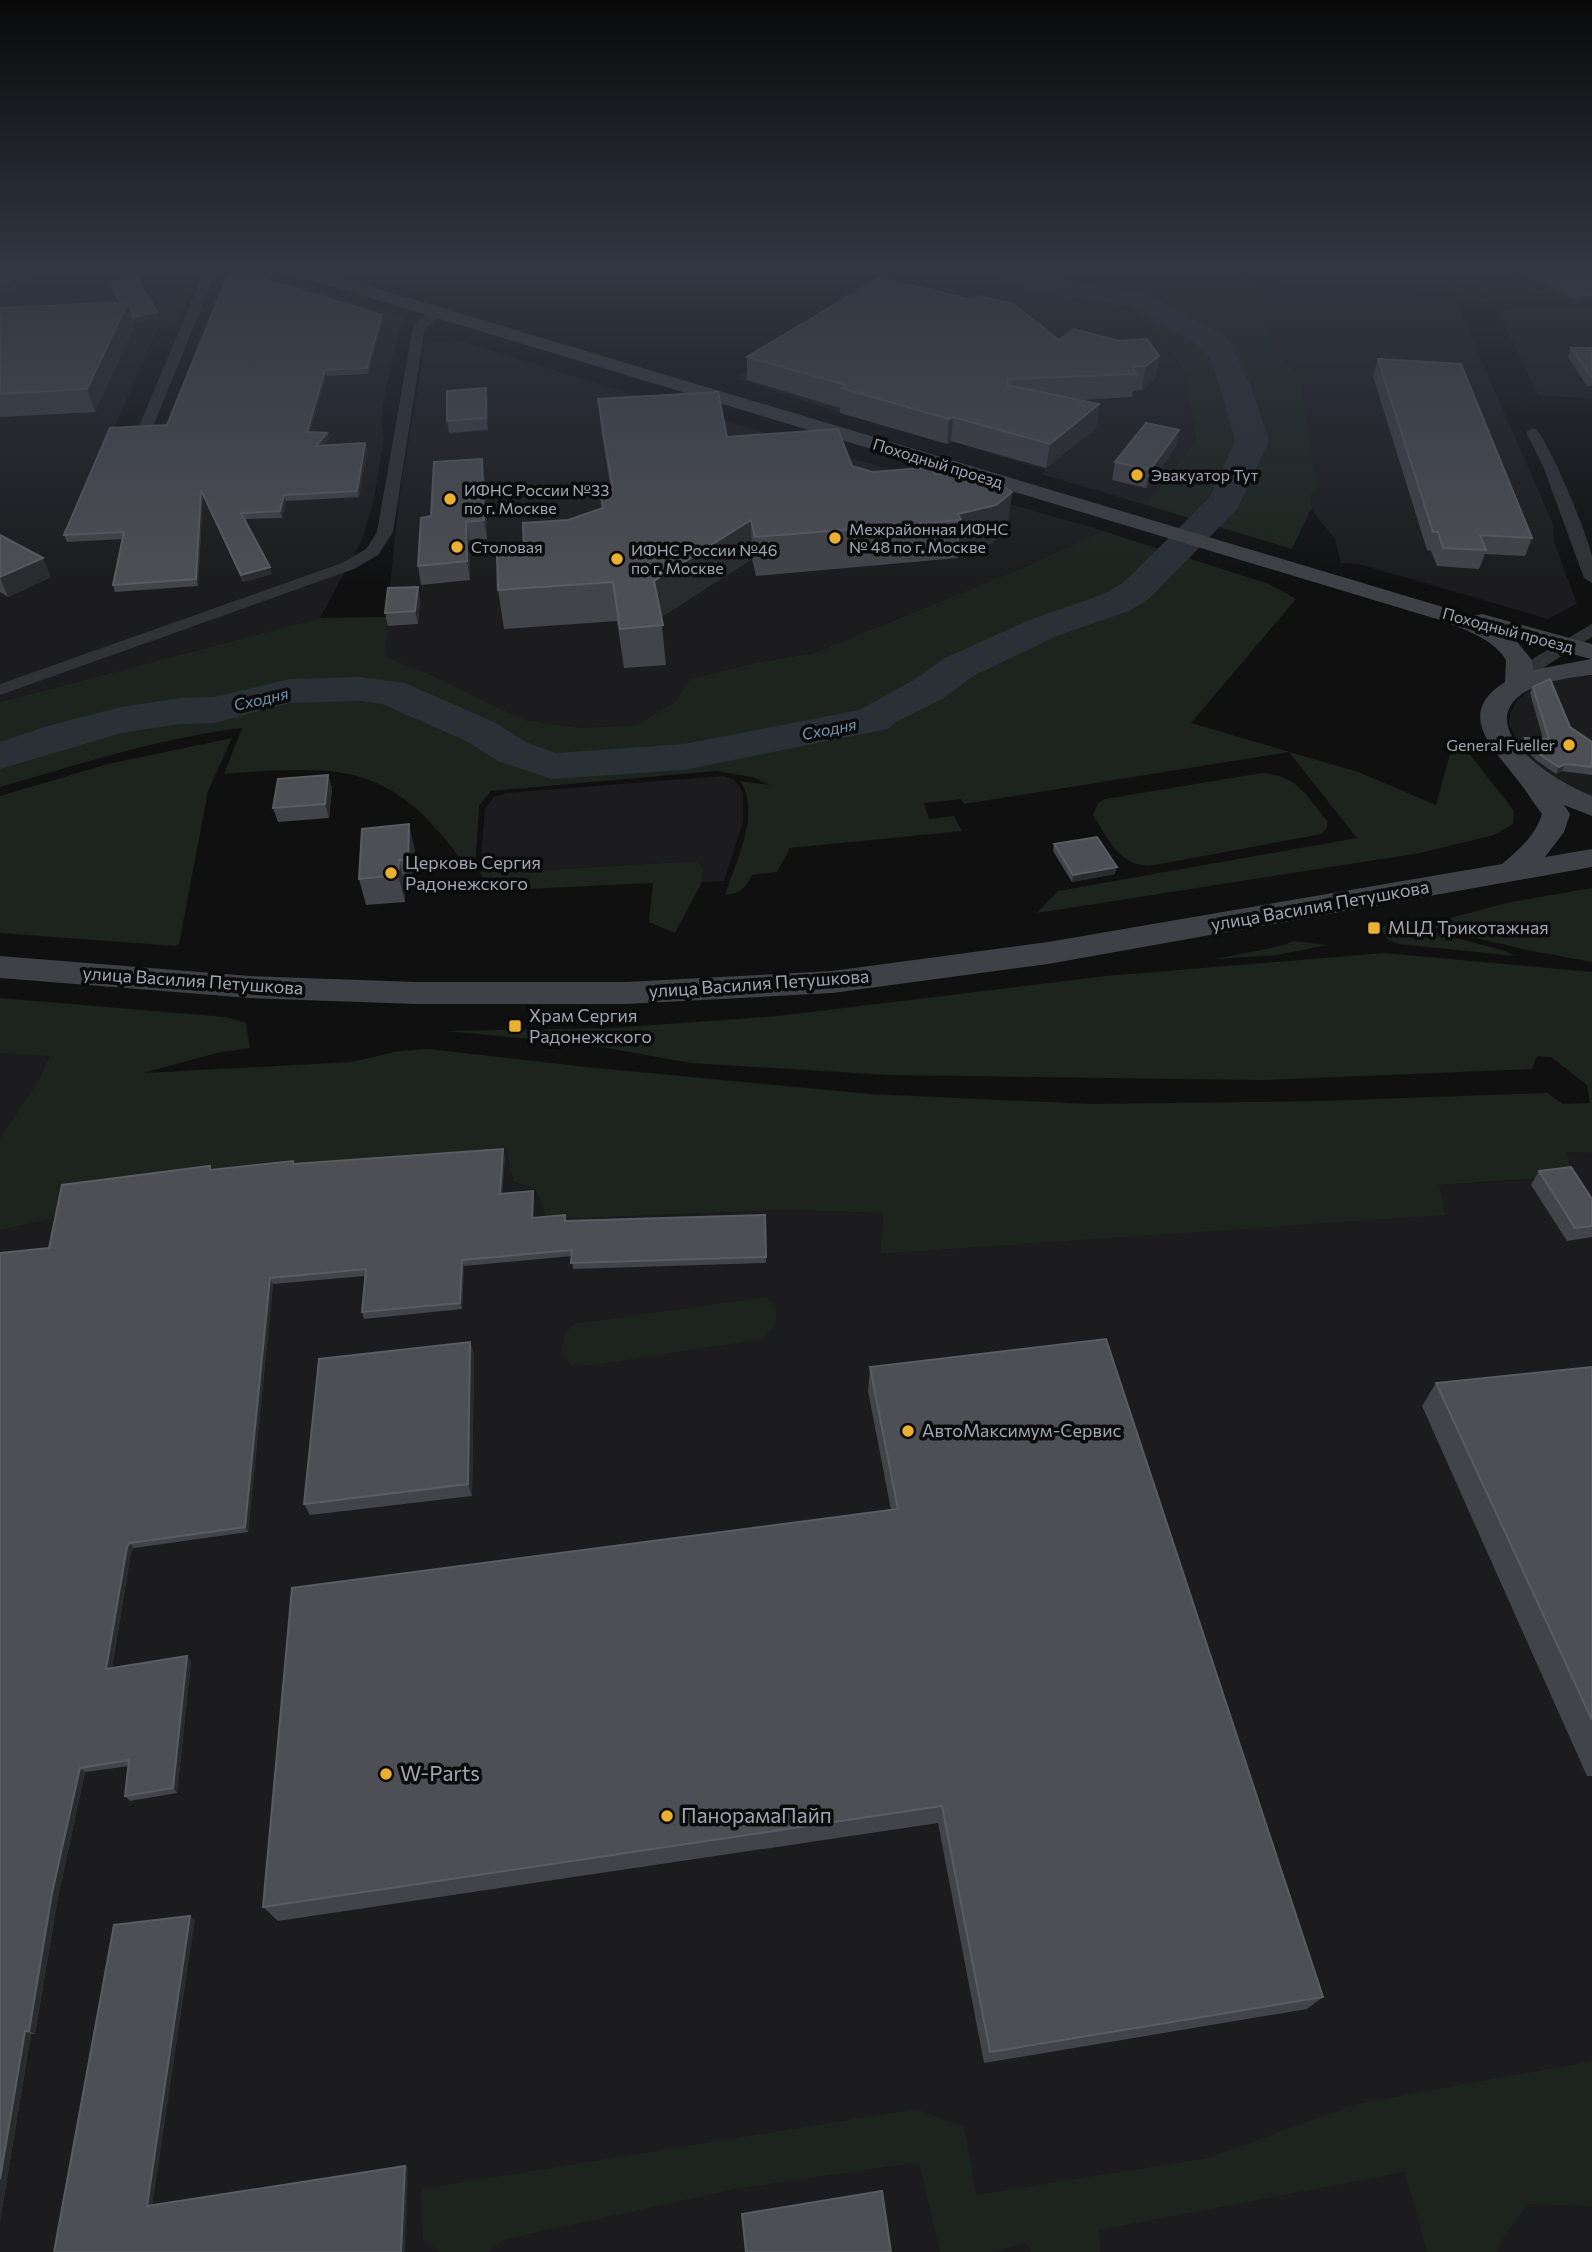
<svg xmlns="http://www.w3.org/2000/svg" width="1592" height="2252" font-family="Commissioner,sans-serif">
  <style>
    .built { fill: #1c1c1e }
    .green { fill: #1c241d }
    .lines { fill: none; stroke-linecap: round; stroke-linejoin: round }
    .river { fill: #293036; fill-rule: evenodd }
    .minor { fill: #313236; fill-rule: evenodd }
    .secondary { fill: #3f4146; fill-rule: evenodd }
    .wall { fill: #434449 }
    .shaded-wall { fill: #2a2b2e }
    .building { fill: #4d4f54; stroke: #5a5c63; stroke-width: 2 }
    .poi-dot { fill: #eab02f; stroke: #0b0b0c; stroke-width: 2.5 }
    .labels { text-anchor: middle; stroke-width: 7; stroke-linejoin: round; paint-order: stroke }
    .far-street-label { font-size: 16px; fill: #a1a6b2; stroke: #0b0b0c }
    .far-poi-label { font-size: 16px; fill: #a1a6b2; stroke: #0b0b0c; text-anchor: start }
    .far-water-label { font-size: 16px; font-style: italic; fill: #7993ac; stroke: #0b0b0c }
    .poi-label { font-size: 18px; fill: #a1a6b2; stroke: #0b0b0c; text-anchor: start }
    .street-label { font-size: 18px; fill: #a1a6b2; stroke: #0b0b0c }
    .near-poi-label { font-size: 21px; fill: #a1a6b2; stroke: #0b0b0c; text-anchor: start }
  </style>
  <rect width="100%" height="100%" fill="#101011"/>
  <path class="built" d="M0,268H201L175,327L157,329L115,426L109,430L164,431L220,286L226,276L233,273L256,271L403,316L385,392L381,424L384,438L373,503L362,540L320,618L0,702Z
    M878,268H996L1038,292L1135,311L1183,368L1196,440L1146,505L1041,474L1045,470L951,441L947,444L838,412L736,378Z
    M1499,268H1592V303L1568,305L1520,275Z
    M1256,286L1454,298L1553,524L1554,541L1577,604L1548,619L1359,564L1341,563L1335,539L1311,509L1300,375L1273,352Z
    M1592,308V399L1538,395L1497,309Z
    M461,341L611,388L1103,531L1034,563L814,653L754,663L691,679L675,702L636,725L579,728L525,720L432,675L383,656L399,498L425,344Z
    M1567,676H1592V797L1541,770L1526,756L1509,725L1510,714L1518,699L1532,688Z
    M723,776L733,779L743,792V822L724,881L702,882L703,867L696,861L496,873L485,868L481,860L485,809L494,797L506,793Z
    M0,1053L49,1055L38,1081L0,1138Z
    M508,1150L513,1181L536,1190L582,1218L785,1210L883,1213L880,1254L1445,1214L1438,1185L1575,1177L1566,1152L1592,1153V2252H0V1230L53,1219L63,1190L216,1169Z"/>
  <path class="green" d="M996,268H1234L1256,286L1274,352L1300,375L1316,489L1311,494V509L1292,549L1146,505L1196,440L1183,368L1135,311L1038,292Z
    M1400,268H1427L1468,292L1495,303L1479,304L1431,280Z
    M1445,268C1495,268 1506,266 1549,293L1496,300Z
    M1103,531L1269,584L1296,599L1191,723L1358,772L1436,805L1455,735L1514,811L1513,824L1494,835L1420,853L1037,913L1058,891L1357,838L1289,752L964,804L961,799L924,803L929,819L954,816L962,831L790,848L777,872L752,875C745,889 741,893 725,895C735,862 762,813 740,781L770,785L752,777L716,771L491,791L479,806L476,855L471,873C395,764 350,764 224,774L242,728C160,738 80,764 0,787V702L320,618L389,617L384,656L432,675L525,720L579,728L636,725L675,702L690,679L754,663L814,653L1034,563Z
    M232,738L208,791L179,944L175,946L0,933V796L108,764Z
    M1262,773C1298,776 1306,795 1327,821V827L1322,834L1149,866C1118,864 1109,840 1093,815L1098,803L1105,799Z
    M696,861L703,867L702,882L675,933L649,922L653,883L483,891L485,879L480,873L485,868L497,873Z
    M1592,888V962L1527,950L1423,925L1511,902Z
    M1386,925L1419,928L1505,951L1516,956L1399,944L1388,940L1381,929Z
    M1293,941L1327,945L1277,955L1216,959C1231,955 1286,947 1293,941Z
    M1384,953L1592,972V1153L1566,1152L1575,1176L1439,1185L1445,1215L880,1254L883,1213L785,1210L582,1218L547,1217L536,1190L513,1181L507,1150L216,1169L63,1190L53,1219L0,1230V1138L38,1081L49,1056L0,1053V998L225,1017L246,1023L250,1048L221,1052L143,1073L352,1062L399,1051L429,1049L586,1067L870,1094L1091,1104L1322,1101L1547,1093L1563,1104L1590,1103L1587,1085L1551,1057L1537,1056L1532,1069L1263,1080L888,1075L691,1063L584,1044L447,1031L612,1028L778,1016L1106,976Z
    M765,1297L776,1306V1325L762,1339L601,1364L572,1366L561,1354L564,1334L574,1324Z
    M1592,2061V2206L1528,2204L1504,2236L1498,2252H1427L1405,2172L1098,2230L1101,2252H1031L1026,2242L993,2252H940L919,2162L735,2189L506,2239L487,2252H440L423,2240L421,2189L916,2109L964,2127L976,2195L1208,2158L1356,2104Z"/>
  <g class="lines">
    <path class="river" d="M998,268H1031L1057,278L1148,294L1228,339L1250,384L1269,441L1238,508L1149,599L1129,611L1057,636L973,676L944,698L898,721L888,729L684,770L552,779L498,761L466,741L382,704L360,701L290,703L214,723L180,724L122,733L0,769V742L47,726L121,707L180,698L214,697L290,679L360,677L405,683L496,723L528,743L556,753L684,744L859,710L914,680L945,658L1029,620L1101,595L1123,583L1210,497L1235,441C1230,423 1215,362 1204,350C1198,343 1139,310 1129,307C1093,295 1022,303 998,268Z"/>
    <path class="minor" d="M202,268H214L213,279L154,424L152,427H142L140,424L201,279Z
      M439,308L445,312L426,328L424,332L393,532L378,555L354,569L0,695V684L342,563L366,549L377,532L412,332L415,323Z
      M1533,428C1546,431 1588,537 1592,556C1592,564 1592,574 1592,583L1584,578L1543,466L1526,432Z
      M1592,624V637L1546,666L1524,686H1512L1509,682L1512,678L1534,658Z"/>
    <path class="secondary" d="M281,268H308L1473,616L1482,614L1592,644V675C1458,687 1501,757 1592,796V816L1564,805L1570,814L1564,832L1545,857L1592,849V867L1048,964L832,993L626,1004H416L250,998L0,978V956L250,976L416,982H626L832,971L1048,942L1502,864C1519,849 1535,837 1542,814C1533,802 1525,789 1516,778C1492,747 1455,713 1505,682L1506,660C1493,638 1463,629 1440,620L284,272ZM1514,638L1583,657L1591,659L1533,670L1532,660Z"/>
  </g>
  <path class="wall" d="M1519,268H1592L1577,301Z
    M110,283L158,318L134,322L135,324L95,412L0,417V308L119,303Z
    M383,321L368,374L326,376L310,432L327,433L329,439L323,445L365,443L367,450L359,497L286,501L282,518L245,519L272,574L243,582L203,496L198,586L115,592L113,585L123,539L67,542L64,535L167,425Z
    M1059,340L1159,356L1155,379L1142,390L1133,391L1132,397L1079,400L1099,404L1096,428L1046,468L951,441L947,444L840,413V408L747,380V357Z
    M1571,348H1592V386H1587L1568,357Z
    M1378,359L1532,538L1525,556L1485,554L1479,569L1437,566L1431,551L1427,550L1373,376Z
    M598,399L727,437L852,466L873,472L935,474L1012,492L1007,530L992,543L958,551V558L756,576L752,559L661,617L666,665L624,668L617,621L504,629L498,590L524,553L568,520L602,509L600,490H611L602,435Z
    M488,400V430L449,433L447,421Z
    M1179,430L1175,448L1146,488L1112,480L1115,462Z
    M485,477L487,539L469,540L470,580L421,585L418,566L431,516Z
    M0,535L51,577L8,597L0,592Z
    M420,599L418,624L388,626L385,613Z
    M1533,687L1570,727L1592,742V775L1562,771L1556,774L1536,760L1522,745L1525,738L1543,739L1530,693Z
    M328,775L332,788L329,818L278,822L273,808Z
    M1054,844L1115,874L1072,882L1053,851Z
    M415,850V886L405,887V902L366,905L359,879Z
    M505,1156L502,1194L533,1191L534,1198V1218L566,1221L765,1215L766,1263L573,1269L572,1256L464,1266L462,1309L364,1319L362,1312L365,1276L273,1284L248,1532L134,1548L131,1552L112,1668L187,1656L191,1661L177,1793L130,1801L125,1796L129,1766L85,1772L58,1897L35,2034H31L0,2221V1253L49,1248L212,1170L293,1161L295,1163Z
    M1539,1171L1592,1199V1237L1567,1241L1531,1185Z
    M470,1342L474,1354L472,1496L310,1515L304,1504Z
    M870,1367L1323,1997L1307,2009L984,2063L938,1823L278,1921L263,1907L891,1510L868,1391Z
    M1592,1367V1776H1587L1422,1406L1436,1383Z"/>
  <path class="shaded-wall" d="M30,272L33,281L0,294V284Z
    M1592,294V300L1577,301L1580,296Z
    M128,302L157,312L158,318L134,322L135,324L95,412L87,389Z
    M382,315L383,321L368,374L367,368Z
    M1159,356L1155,379L1142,390L1146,366Z
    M325,370L326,376L308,438L307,432Z
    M486,388L488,400V430L486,418Z
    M1099,404L1096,428L1046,468L1050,444Z
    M953,417L951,441L947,444L949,419Z
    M1179,430L1175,448L1146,488L1150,470Z
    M327,433L329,439L317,452L316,446Z
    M365,443L367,450L359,497L357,491Z
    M482,459L485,477L487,539L484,520Z
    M201,490L203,496L198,586L196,579Z
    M1012,492L1007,530L992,543L958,551L961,520L958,514Z
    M284,495L286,501L282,518L280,511Z
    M751,520L752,559L657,620L654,581Z
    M466,522L469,540L470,580L467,561Z
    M43,558L51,577L8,597L0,577Z
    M270,567L272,574L243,582L241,575Z
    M418,587L420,599L418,624L415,611Z
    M1565,764L1562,771L1556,774L1559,767Z
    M328,775L332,788L329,818L325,804Z
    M409,824L415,850V886L408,860Z
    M399,860L405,887V902L398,875Z
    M1117,867L1115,874L1072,882L1073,875Z
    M503,1149L505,1156L501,1201L500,1194Z
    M533,1191L534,1198V1225L532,1218Z
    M462,1260L464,1266L462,1309L460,1303Z
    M270,1278L273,1284L248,1532L245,1527Z
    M470,1342L474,1354L472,1496L468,1484Z
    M130,1543L134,1548L131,1552L111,1674L106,1669L127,1547Z
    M187,1656L191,1661L177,1793L173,1788Z
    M80,1768L85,1772L58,1897L35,2034L29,2031L52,1893Z
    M190,1916L195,1920L152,2208L147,2206Z
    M25,2031L31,2034L0,2221V2179Z
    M405,2166L408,2167L405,2252H401Z"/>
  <path class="building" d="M0,268H17L30,272L0,284Z
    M1531,268H1592V294L1580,296Z
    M242,272L382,315L367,368L325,370L307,432L327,433L316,446L365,443L357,491L284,495L280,511L241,513L270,567L241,575L201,490L196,579L113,585L124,532L64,535L110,428L167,425L227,278Z
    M137,278L157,312L133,317L128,302L120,303L110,283Z
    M879,278L974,300L980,296L1013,304L1059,340L1074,329L1119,341L1147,339L1159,356L1146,366L1132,367L1136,374L1008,379L1007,385L1099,404L1050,444L953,417L949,419L841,388L846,385L747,357Z
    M128,302L87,389L0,394V308Z
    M1571,348H1592V377H1591Z
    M1378,359L1461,364L1532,538L1480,535L1486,550L1443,548L1438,532H1433Z
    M486,388V418L447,421V391Z
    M718,392L727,437L838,429L852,466L873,472L932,467L935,474H975L992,479L1012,492L996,505L958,514L961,520L755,537L751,520L654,581L663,625L620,629L613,582L498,590L497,555L524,553L523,523L568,520L603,508L600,490H613L598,399Z
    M1146,423L1179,430L1150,470L1115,462Z
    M482,459L484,520L466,522L467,561L418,566L421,518L431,516L434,462Z
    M0,535L43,558L0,577Z
    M418,587L415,611L385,613L388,588Z
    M1550,679L1570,727L1592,742V767L1565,764L1559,767L1539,754L1525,738L1549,739L1533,687Z
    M328,775L325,804L273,808L278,779Z
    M409,824L408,860H399L398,875L359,879L362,829Z
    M1097,837L1117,867L1073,875L1054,844Z
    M503,1149L500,1194L533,1191L532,1218L565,1215V1221L765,1215L766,1257L571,1263L572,1250L462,1260L460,1303L362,1312L366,1269L270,1278L245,1527L130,1543L127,1547L106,1669L187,1656L173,1788L125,1796L129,1760L80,1768L52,1893L29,2031H25L0,2179V1253L49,1248L62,1185L210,1166V1170L293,1161V1164Z
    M1571,1167L1592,1199V1226L1575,1228L1539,1171Z
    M1106,1339L1323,1997L990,2052L942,1806L263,1907L292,1588L898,1509L870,1367Z
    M470,1342L468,1484L304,1504L319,1359Z
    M1592,1367V1720L1436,1383Z
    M190,1916L147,2206L405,2166L401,2252H54L114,1925Z
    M882,2191L891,2252H746L742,2214Z"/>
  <linearGradient id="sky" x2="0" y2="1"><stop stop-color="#090909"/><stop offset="0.46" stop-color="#313743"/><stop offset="1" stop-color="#313743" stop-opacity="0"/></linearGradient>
  <rect width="1592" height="583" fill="url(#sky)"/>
  <g class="poi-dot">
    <circle cx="1137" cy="475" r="7"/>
    <circle cx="450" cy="499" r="7"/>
    <circle cx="835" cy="538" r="7"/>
    <circle cx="457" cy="547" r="7"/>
    <circle cx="617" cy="559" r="7"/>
    <circle cx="1569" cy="745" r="7"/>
    <circle cx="391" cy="873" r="7"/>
    <rect x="1367" y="921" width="14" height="14" rx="3.5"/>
    <rect x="508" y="1019" width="14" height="14" rx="3.5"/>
    <circle cx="908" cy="1431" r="7"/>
    <circle cx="386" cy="1774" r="7"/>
    <circle cx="667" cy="1816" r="7"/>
  </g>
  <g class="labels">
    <g class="far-street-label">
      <text transform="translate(938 463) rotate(17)" y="6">Походный проезд</text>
      <text transform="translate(1508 630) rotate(15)" y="6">Походный проезд</text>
    </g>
    <g class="far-poi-label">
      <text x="1151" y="481">Эвакуатор Тут</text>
      <text x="464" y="496">ИФНС России №33<tspan x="464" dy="18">по г. Москве</tspan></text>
      <text x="849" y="535">Межрайонная ИФНС<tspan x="849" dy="18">№ 48 по г. Москве</tspan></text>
      <text x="471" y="553">Столовая</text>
      <text x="631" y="556">ИФНС России №46<tspan x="631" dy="18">по г. Москве</tspan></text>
      <text x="1555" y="751" text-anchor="end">General Fueller</text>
    </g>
    <g class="far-water-label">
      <text transform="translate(261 699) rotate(-13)" y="6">Сходня</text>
      <text transform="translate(829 729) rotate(-11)" y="6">Сходня</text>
    </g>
    <g class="poi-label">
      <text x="405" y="869">Церковь Сергия<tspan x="405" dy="21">Радонежского</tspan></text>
      <text x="1388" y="934">МЦД Трикотажная</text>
      <text x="529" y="1022">Храм Сергия<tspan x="529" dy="21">Радонежского</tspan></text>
      <text x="922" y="1437">АвтоМаксимум-Сервиc</text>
    </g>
    <g class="street-label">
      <text transform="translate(1320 906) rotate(-10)" y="6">улица Василия Петушкова</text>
      <text transform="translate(193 981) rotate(4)" y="6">улица Василия Петушкова</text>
      <text transform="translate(759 984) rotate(-4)" y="6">улица Василия Петушкова</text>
    </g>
    <g class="near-poi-label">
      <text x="400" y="1781">W-Parts</text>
      <text x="681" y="1823">ПанорамаПайп</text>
    </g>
  </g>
</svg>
